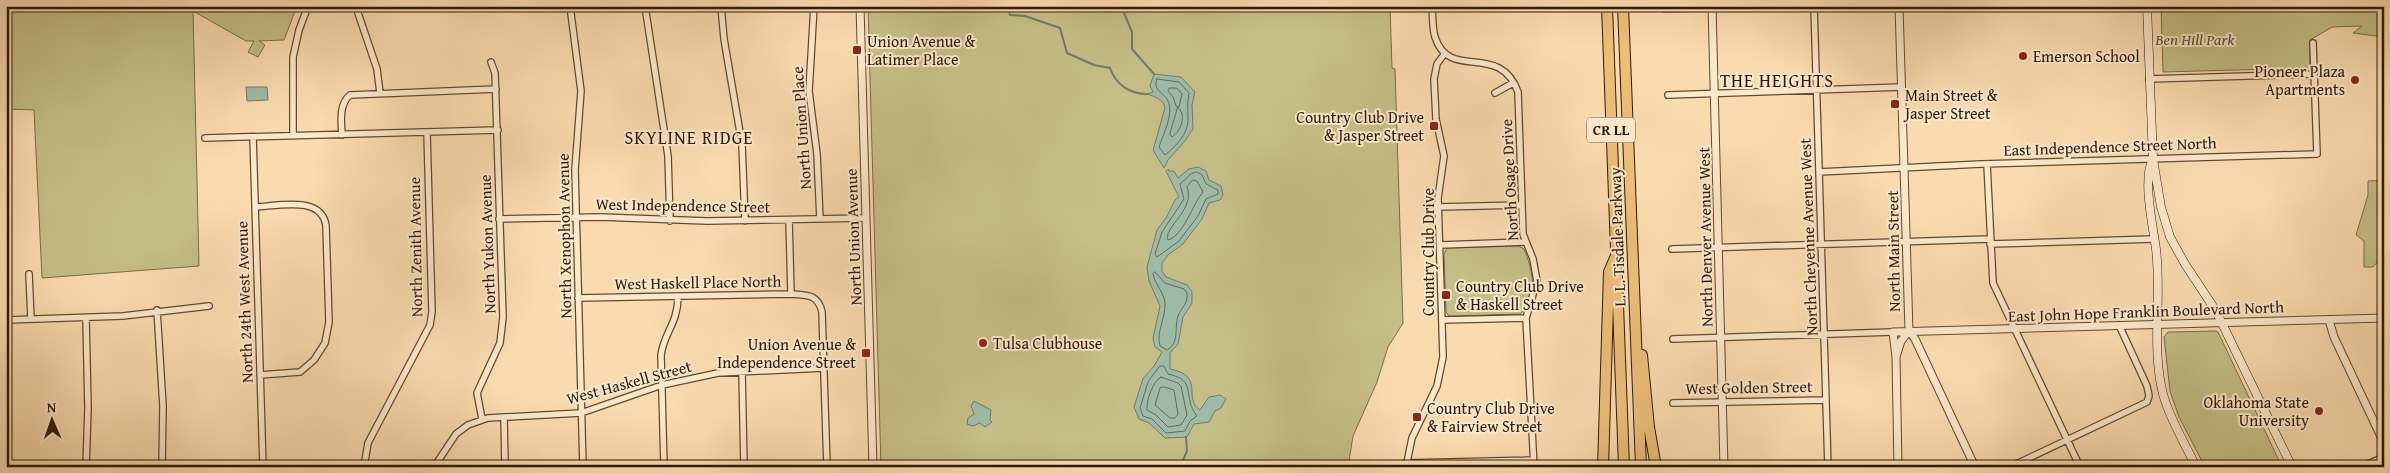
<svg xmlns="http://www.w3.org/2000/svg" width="2390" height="473" font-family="'Gentium Book Plus',serif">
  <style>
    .green { fill: #c5be86; stroke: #7a6b46 }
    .water { fill: #9ebba8; stroke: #727a67 }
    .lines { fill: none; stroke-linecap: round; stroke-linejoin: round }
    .shore { stroke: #666a57; stroke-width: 1 }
    .stream { stroke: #727a67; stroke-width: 2 }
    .minor-casing { stroke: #624930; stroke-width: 8 }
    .tertiary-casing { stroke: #624930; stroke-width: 9 }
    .secondary-casing { stroke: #2f1806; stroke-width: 9 }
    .motorway-casing { stroke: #2f1806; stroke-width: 12 }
    .minor { stroke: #fce8cb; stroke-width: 5.5 }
    .tertiary { stroke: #fce8cb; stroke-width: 7 }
    .secondary { stroke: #fce8cb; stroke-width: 8 }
    .motorway { stroke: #edbe78; stroke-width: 10 }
    .poi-dot { fill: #8f2418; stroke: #fce8cb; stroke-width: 2 }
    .labels { text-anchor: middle; stroke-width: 4; stroke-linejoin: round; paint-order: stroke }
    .shield { fill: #fce8cb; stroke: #6c5641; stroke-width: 1 }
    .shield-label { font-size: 15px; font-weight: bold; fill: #2f1806 }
    .park-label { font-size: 16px; font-style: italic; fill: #5c4a2c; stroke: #fce8cb }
    .poi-label { font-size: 16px; fill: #2f1806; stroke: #fce8cb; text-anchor: start }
    .street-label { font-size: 16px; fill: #2f1806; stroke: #fce8cb }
    .neighbourhood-label { font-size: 18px; letter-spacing: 1px; fill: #2f1806; stroke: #fce8cb }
  </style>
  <rect width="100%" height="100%" fill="#fadbaf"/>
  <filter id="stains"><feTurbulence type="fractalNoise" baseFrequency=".004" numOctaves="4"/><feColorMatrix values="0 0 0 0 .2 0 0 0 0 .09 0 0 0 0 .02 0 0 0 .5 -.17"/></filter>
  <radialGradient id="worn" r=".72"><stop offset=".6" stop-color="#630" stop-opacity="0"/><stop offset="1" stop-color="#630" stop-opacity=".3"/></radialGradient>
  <path class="green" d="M6,6H297L284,40L259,41L265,45L258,57L248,52L254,41H246L193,11L199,266L42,278L34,110L6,109Z
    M868,6H1390L1392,68L1395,69L1403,323L1388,347L1377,382L1353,436L1348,467H881Z
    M2161,6H2384V37L2353,33L2362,26L2332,27L2310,40V68L2163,72Z
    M2384,180V255L2373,267H2364V241L2356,235L2368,195V181Z
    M1519,246L1524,249C1532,268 1540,299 1520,314L1449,316L1446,312L1444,254L1447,248Z
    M2216,331L2218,332L2282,467H2205L2179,417L2170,391L2164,337L2168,332Z"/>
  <path class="water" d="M1154,74L1181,77L1195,92L1192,105L1193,129L1184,142L1168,160L1164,168L1153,150L1165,108C1163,99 1156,97 1147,94L1153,92L1150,86Z
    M246,87H267L268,100L247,101Z
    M1198,167L1206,171L1209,180L1221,186L1223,195L1220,200L1209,203L1202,219L1183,244L1168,255L1162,263V271L1166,277L1187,285L1192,292V303L1183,317L1178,344L1170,353V369C1206,376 1182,398 1200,410L1209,397L1220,395L1226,399L1221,408L1215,411L1209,422L1194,424L1187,437L1165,438L1149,423L1139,419L1134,407L1138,394L1143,379L1154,366L1162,352L1155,347L1153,338L1160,306L1149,281L1147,267L1157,230L1166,218L1175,200L1179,197L1166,171L1168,169L1169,171H1174L1178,178L1189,169Z
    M974,401L991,410L990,420L992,422L985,427L980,423L973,426L967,424L968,418L974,414L971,406Z"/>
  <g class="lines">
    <path class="shore" d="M1157,79L1179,82L1189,93C1187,103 1188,109 1188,118C1189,133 1176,146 1165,155L1159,147C1163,135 1174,114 1168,101C1164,92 1152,91 1157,79Z
      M1170,88H1177L1182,94L1179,107L1176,106L1173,97L1168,91Z
      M1178,107C1187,115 1181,131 1172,137L1170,134Z
      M1197,172L1202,175L1206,184L1218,190V194L1206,199L1198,216L1179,241L1157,257L1155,254L1162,232L1184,199L1180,184L1191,174Z
      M1193,180L1197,181L1203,192C1193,204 1183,236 1168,240C1163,227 1196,210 1187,187Z
      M1155,272L1165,283L1184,289L1187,293C1188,305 1182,306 1178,316C1174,327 1180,343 1167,350L1160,346C1156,331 1166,318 1165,303C1164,293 1155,284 1153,274Z
      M1160,366H1164L1168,374C1199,381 1181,396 1197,416L1190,421L1185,431L1166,433L1152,419L1143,416L1140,408L1148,382Z
      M1161,377L1178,383L1181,386L1187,415L1181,425L1168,427L1156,415L1147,410C1146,401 1153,381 1161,377Z
      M1164,387L1174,390L1178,414L1175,418H1170L1155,405L1160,388Z"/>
    <path class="stream" d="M976,6L1008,9L1010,15L1025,16L1060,28L1067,53L1094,65L1110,68C1116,85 1130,94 1147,94
      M1119,6L1124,13L1132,32V49L1154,74
      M1180,467L1187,451L1186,437"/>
    <defs>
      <path id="minor" d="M570,6L581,91L575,170L583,467
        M645,6L668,156L670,221
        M721,6L724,39L742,144L745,221
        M814,6L809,91L817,154L820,219
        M1432,6C1433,16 1432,27 1435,37C1449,82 1500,41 1518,92L1523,234L1533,259L1537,281L1526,318L1534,467
        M1814,6L1828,467
        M1664,9L1761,6
        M358,13L377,69L380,93
        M2149,79L2314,74
        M1495,93L1513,83
        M1668,95L1902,87
        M342,135C341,121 339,104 350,95L496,89
        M293,136V57L299,30L308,6
        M253,137L263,467
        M205,138L498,130
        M1987,164L1993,283L2080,467
        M1819,172L1981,164L2317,154L2313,43
        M255,207C278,206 322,195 326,226L329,322L325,343L314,360L300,372L260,375
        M1438,207L1522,205
        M499,219L600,217L707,221L866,218
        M789,220L791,294
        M1990,244L2154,239
        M1440,245L1524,242
        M1672,249L1990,239
        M29,274L31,319
        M578,298L791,294C807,295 818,294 822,312L827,467
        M157,310L163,406L162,467
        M86,318L88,408L86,467
        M6,320L123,316L209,306
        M1442,320L1526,318
        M1673,339L1893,332
        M742,371L744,467
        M1673,403L1826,400
        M6,406L8,467
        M504,417L505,467
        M482,419L477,393L500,343L503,317L495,73L491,62
        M1406,463L1532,460
        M2368,464L2384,457
        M364,467L368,443L430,325L432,312L427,132
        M434,467L456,434L468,425L488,418L581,413L662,385L718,373L824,368
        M664,467L661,355C664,332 678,324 678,296
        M1406,467L1412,438L1437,386L1443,357L1438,198L1444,156L1436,119L1434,79L1437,64L1445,53
        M2010,467L2147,402L2149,396L2147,386L2119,325"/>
      <path id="tertiary" d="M860,6L873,467
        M1712,6L1724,467
        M1899,6L1909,331L1915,339L1975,467
        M2329,320L2334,337L2384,443
        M1896,357L1893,332L2384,318
        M1898,467L1896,357L1901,341L1909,331"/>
      <path id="secondary" d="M2147,6L2153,159C2142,179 2153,226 2156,249C2162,297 2151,347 2163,394C2170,420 2185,443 2196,467
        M2153,159L2161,207L2170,237L2185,264L2216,311L2292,467"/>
      <path id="motorway" d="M1607,6L1624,467
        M1623,6L1641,467
        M1642,355L1649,427L1656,467
        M1603,467L1609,272L1615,258"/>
    </defs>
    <use href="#minor" class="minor-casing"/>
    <use href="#tertiary" class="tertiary-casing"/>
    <use href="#secondary" class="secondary-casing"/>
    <use href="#motorway" class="motorway-casing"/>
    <use href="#minor" class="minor"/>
    <use href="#tertiary" class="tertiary"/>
    <use href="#secondary" class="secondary"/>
    <use href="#motorway" class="motorway"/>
  </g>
  <g class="poi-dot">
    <rect x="852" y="45" width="10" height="10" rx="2.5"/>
    <circle cx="2023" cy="56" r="5"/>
    <circle cx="2355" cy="80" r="5"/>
    <rect x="1890" y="99" width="10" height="10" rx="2.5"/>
    <rect x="1429" y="121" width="10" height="10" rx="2.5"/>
    <rect x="1441" y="290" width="10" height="10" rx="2.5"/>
    <circle cx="983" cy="343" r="5"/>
    <rect x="861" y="348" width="10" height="10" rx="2.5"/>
    <circle cx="2319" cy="411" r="5"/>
    <rect x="1412" y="412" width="10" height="10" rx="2.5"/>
  </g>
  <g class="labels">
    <rect class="shield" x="1587" y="117.5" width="48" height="25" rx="4"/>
    <g class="shield-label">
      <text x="1611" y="135">CR LL</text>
    </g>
    <g class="park-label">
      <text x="2195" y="45">Ben Hill Park</text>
    </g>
    <g class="poi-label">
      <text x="867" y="47">Union Avenue &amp;<tspan x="867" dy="18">Latimer Place</tspan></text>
      <text x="2033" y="62">Emerson School</text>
      <text x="2345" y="77" text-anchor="end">Pioneer Plaza<tspan x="2345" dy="18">Apartments</tspan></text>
      <text x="1905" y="101">Main Street &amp;<tspan x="1905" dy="18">Jasper Street</tspan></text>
      <text x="1424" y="123" text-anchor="end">Country Club Drive<tspan x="1424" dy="18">&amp; Jasper Street</tspan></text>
      <text x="1456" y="292">Country Club Drive<tspan x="1456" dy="18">&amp; Haskell Street</tspan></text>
      <text x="993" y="349">Tulsa Clubhouse</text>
      <text x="856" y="350" text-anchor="end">Union Avenue &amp;<tspan x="856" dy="18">Independence Street</tspan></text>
      <text x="2309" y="408" text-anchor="end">Oklahoma State<tspan x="2309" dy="18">University</tspan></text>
      <text x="1427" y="414">Country Club Drive<tspan x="1427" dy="18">&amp; Fairview Street</tspan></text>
    </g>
    <g class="street-label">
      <text transform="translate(801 128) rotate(-94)" y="6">North Union Place</text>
      <text transform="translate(2110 146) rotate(-2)" y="6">East Independence Street North</text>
      <text transform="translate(1509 180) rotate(-93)" y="6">North Osage Drive</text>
      <text transform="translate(683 205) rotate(1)" y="6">West Independence Street</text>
      <text transform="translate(564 236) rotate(-91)" y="6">North Xenophon Avenue</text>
      <text transform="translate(853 237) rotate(-92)" y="6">North Union Avenue</text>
      <text transform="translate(1617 237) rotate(-92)" y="6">L. L. Tisdale Parkway</text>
      <text transform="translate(1705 237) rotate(-91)" y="6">North Denver Avenue West</text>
      <text transform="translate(1808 237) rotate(-92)" y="6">North Cheyenne Avenue West</text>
      <text transform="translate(487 244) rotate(-92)" y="6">North Yukon Avenue</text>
      <text transform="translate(415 247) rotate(-91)" y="6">North Zenith Avenue</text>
      <text transform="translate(1893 251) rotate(-91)" y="6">North Main Street</text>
      <text transform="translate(1428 252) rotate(-90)" y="6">Country Club Drive</text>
      <text transform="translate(698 282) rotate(-1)" y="6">West Haskell Place North</text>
      <text transform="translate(244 302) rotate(-92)" y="6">North 24th West Avenue</text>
      <text transform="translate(2146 311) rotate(-2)" y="6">East John Hope Franklin Boulevard North</text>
      <text transform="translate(629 382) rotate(-15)" y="6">West Haskell Street</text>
      <text transform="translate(1749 387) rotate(-1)" y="6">West Golden Street</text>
    </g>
    <g class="neighbourhood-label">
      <text x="1777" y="87">THE HEIGHTS</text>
      <text x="689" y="144">SKYLINE RIDGE</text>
    </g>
  </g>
  <rect width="2390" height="473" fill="none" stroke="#fadbaf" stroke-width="25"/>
  <rect x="8" y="8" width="2375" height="458" fill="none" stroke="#2f1806" stroke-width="2.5"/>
  <rect x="12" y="12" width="2365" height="448" fill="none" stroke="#2f1806"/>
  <g transform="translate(52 420) rotate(358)" stroke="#fce8cb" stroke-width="4" paint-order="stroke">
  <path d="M0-4L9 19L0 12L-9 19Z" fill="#2f1806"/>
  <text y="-8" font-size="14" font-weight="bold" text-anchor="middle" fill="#2f1806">N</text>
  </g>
  <rect width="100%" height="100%" filter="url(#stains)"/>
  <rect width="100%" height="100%" fill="url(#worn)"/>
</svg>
